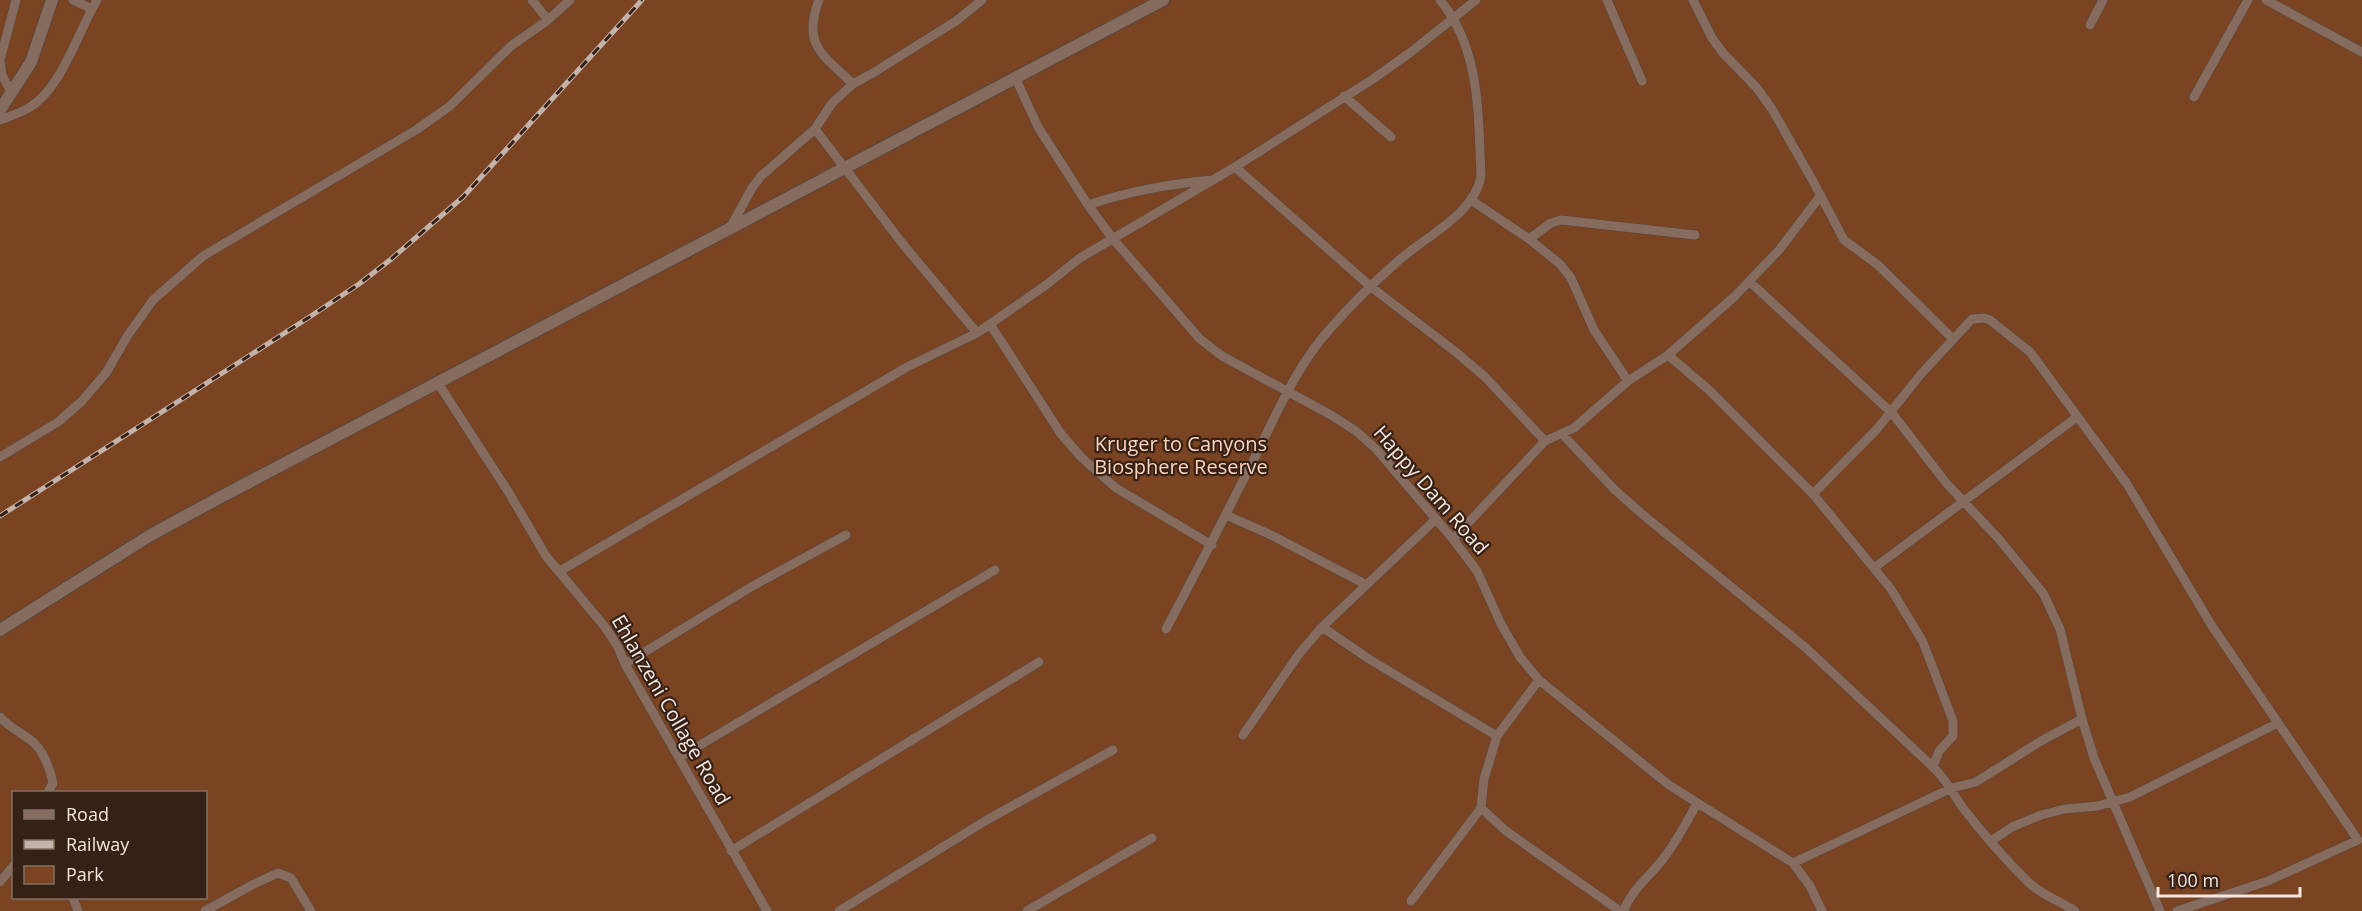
<svg xmlns="http://www.w3.org/2000/svg" width="2362" height="911" font-family="'Open Sans',sans-serif">
  <style>
    .green { fill: #7a4322; fill-rule: evenodd }
    .lines { fill: none; stroke-linecap: round; stroke-linejoin: round }
    .street-casing { stroke: #58463c; stroke-width: 10 }
    .secondary-casing { stroke: #58463c; stroke-width: 14 }
    .street { stroke: #856c5e; stroke-width: 9 }
    .secondary { stroke: #856c5e; stroke-width: 12 }
    .rail-casing { stroke: #c4b3ab; stroke-width: 5 }
    .rail { stroke: #362116; stroke-width: 3; stroke-dasharray: 9; stroke-linecap: butt }
    .labels { text-anchor: middle; stroke-width: 4.5; stroke-linejoin: round; paint-order: stroke }
    .park-label { font-size: 20px; fill: #fdd4be; stroke: #362116 }
    .street-label { font-size: 20px; fill: #f5e6df; stroke: #362116 }
  </style>
  <rect width="100%" height="100%" fill="#402b1f"/>
  <path class="green" d="M0,0H2362V911H0ZM14,792H206V898H14Z"/>
  <g class="lines">
    <defs>
      <path id="street" d="M73,0L92,9
        M532,0L548,20
        M819,0C802,45 822,54 853,84
        M1607,0L1642,81
        M1693,0L1712,38L1723,53L1756,87L1772,109L1814,183L1844,240L1878,265L1952,338
        M2266,0L2362,52
        M2090,25L2103,0
        M1016,79L1038,127L1088,205L1113,239L1200,339L1222,356L1331,415L1356,431L1377,450L1453,539L1477,571L1501,624L1520,657L1539,680L1669,785L1793,863L1810,886L1822,911
        M12,94L2,75L0,60L16,0
        M1344,96L1391,137
        M2194,97L2248,0
        M0,120C10,116 21,113 30,107C61,89 79,30 97,0
        M815,129L902,243L977,333
        M1235,167L1370,286L1457,353L1485,377L1545,441
        M1471,200L1529,239L1560,264L1571,278L1594,330L1628,381
        M1088,205C1129,191 1169,184 1212,180
        M729,230L752,188L761,176L815,129L832,103L853,84L873,73L956,21L982,0
        M1529,239L1551,223L1561,220L1695,235
        M1750,282L1892,413L1947,484L1998,538L2043,593L2060,629L2082,719L2094,758L2160,911
        M990,324L1061,434L1082,458L1116,488L1212,545
        M1668,355L1709,390L1813,494L1891,589L1923,642L1953,721V736L1939,751L1933,767
        M438,383L509,493L546,556L605,627L618,647L625,664L767,911
        M1563,435L1614,489L1642,514L1806,648L1933,767C1946,779 1953,794 1963,808C1983,834 2005,859 2028,882C2041,895 2060,901 2075,911
        M0,457L58,422L81,402L106,373L128,335L153,300L203,256L416,130L450,106L511,46L548,20L570,0
        M1813,494L1877,429L1921,374L1972,319L1984,318L1990,320L2030,352L2127,484L2212,626L2358,840L2268,881L2177,911
        M1226,515L1273,536L1365,584
        M1453,539L1545,441L1574,428L1628,381L1668,355L1734,297L1779,250L1821,195
        M1874,568L2077,417
        M560,571L907,367L977,333L1046,285L1080,258L1235,167L1373,79L1411,52L1476,0
        M1322,627L1369,659L1497,736
        M1166,629C1196,573 1225,516 1254,459C1277,414 1295,368 1329,330C1350,306 1373,283 1397,262C1423,238 1475,214 1481,176C1478,116 1481,49 1440,0
        M625,664L751,587L846,535
        M0,717C10,729 24,733 35,744C44,753 50,770 53,783L48,792
        M1243,735L1299,654L1322,627L1436,519
        M680,757L995,570
        M1481,808L1506,831L1620,911
        M1991,841L2012,827L2041,815L2065,809L2098,806L2130,797L2278,723
        M731,851L1039,662
        M1793,863L1952,788L1976,782L2041,741L2082,719
        M0,882L14,865
        M73,898L78,911
        M1411,901L1481,808L1484,779L1497,736L1539,680
        M205,911L254,884L278,873L291,878L311,911
        M839,911L985,821L1113,750
        M1027,911L1152,838
        M1624,911C1630,891 1651,875 1663,859C1677,841 1687,822 1697,803"/>
      <path id="secondary" d="M0,110L31,62L52,0
        M0,630L149,536L215,500L1163,0"/>
    </defs>
    <use href="#street" class="street-casing"/>
    <use href="#secondary" class="secondary-casing"/>
    <use href="#street" class="street"/>
    <use href="#secondary" class="secondary"/>
    <defs>
      <path id="rail" d="M0,516L311,316L359,284L390,260L463,197L642,0"/>
    </defs>
    <use href="#rail" class="rail-casing"/>
    <use href="#rail" class="rail"/>
  </g>
  <g class="labels">
    <g class="park-label">
      <text x="1181" y="451">Kruger to Canyons<tspan x="1181" dy="23">Biosphere Reserve</tspan></text>
    </g>
    <g class="street-label">
      <text transform="translate(1431 490) rotate(49)" y="7">Happy Dam Road</text>
      <text transform="translate(671 710) rotate(60)" y="7">Ehlanzeni Collage Road</text>
    </g>
  </g>
  <rect x="12" y="791" width="195" height="108" fill="#362116" stroke="#827066" stroke-width="1.5"/>
  <rect x="24" y="810" width="30" height="9" fill="#856c5e" stroke="#827066" stroke-width="1.5"/>
  <text x="66" y="821" font-size="18" fill="#f5e6df">Road</text>
  <rect x="24" y="840" width="30" height="9" fill="#c4b3ab" stroke="#827066" stroke-width="1.5"/>
  <text x="66" y="851" font-size="18" fill="#f5e6df">Railway</text>
  <rect x="24" y="866" width="30" height="18" fill="#7a4322" stroke="#827066" stroke-width="1.5"/>
  <text x="66" y="881" font-size="18" fill="#f5e6df">Park</text>
  <path d="M2158 887v9h142v-9" fill="none" stroke="#f5e6df" stroke-width="3"/>
  <text x="2167" y="887" font-size="18" fill="#f5e6df" stroke="#362116" stroke-width="4.5" paint-order="stroke">100 m</text>
</svg>
